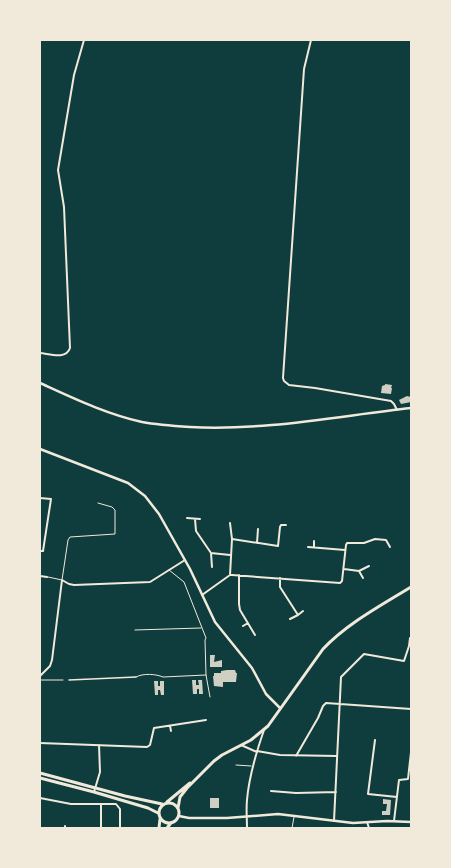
<svg xmlns="http://www.w3.org/2000/svg" width="451" height="868" font-family="'Source Sans 3',sans-serif">
  <style>
    .building { fill: #cfcfc3 }
    .lines { fill: none; stroke-linecap: round; stroke-linejoin: round }
    .service { stroke: #f1e9da; stroke-width: 1 }
    .pedestrian { stroke: #f1e9da; stroke-width: 1.5 }
    .minor { stroke: #f1e9da; stroke-width: 2 }
    .tertiary { stroke: #f1e9da; stroke-width: 2.5 }
    .secondary { stroke: #f1e9da; stroke-width: 2.5 }
    .primary { stroke: #f1e9da; stroke-width: 3 }
  </style>
  <rect width="100%" height="100%" fill="#0f3d3e"/>
  <path class="building" d="M385,384L392,385L391,388H392L391,394L381,393L382,386L385,385Z
    M407,396L411,397V402L401,404L399,400Z
    M210,655H215L214,662L222,660V667H210Z
    M227,670H235L236,673H237L236,682H223V687L214,686L213,676H214V673H221V671Z
    M192,680H196V685H199L198,680H202L203,694H199V689H197V694H193Z
    M154,681H158V686H160V681H164V695H161L160,690H158V695H155Z
    M210,798H219V808H210Z
    M383,799L391,800L390,815H382V811H386L387,804H383Z"/>
  <g class="lines">
    <path class="service" d="M169,570L184,582L206,638L205,640L206,675L210,697
      M48,577L62,580L68,540L70,537L115,534V510L112,507L98,503
      M135,630L201,628
      M136,677C143,673 156,674 163,677L206,675
      M40,680H63
      M236,765L251,766
      M292,828L294,817"/>
    <path class="pedestrian" d="M69,680L136,677"/>
    <path class="minor" d="M311,40L304,69L283,378L284,381L289,385L315,388L391,401L394,404L397,410
      M40,353C50,354 66,360 70,348L64,207L58,170L74,75L84,40
      M40,498L51,499L43,551H40
      M187,518L200,519
      M195,519L196,531L211,553L230,555
      M230,523L232,539
      M257,543L258,529
      M308,547L345,550
      M314,547V541
      M211,553L212,567
      M344,569L359,571L369,566
      M359,571L363,578
      M230,575L232,539L278,546L280,527L281,525H286
      M239,575V604L240,610L255,635
      M40,576L47,577
      M280,578V587L298,615L290,619
      M202,595L230,575H232L340,583L342,581L346,545L347,543H364L375,539L386,540L390,547
      M298,615L303,611
      M243,626L248,623
      M40,676L50,666L52,660L62,580L69,584L74,585L150,582L185,560
      M170,726L171,731
      M375,740L368,794L397,797
      M40,743L147,747L150,745L154,728L206,720
      M241,745L257,752
      M257,751L280,755L337,756
      M296,756L318,718L323,706L326,703L411,709
      M271,791L296,793L336,792
      M94,792L100,772L99,745
      M40,798L71,804H116L120,809V828
      M101,804V828
      M334,821L341,677L364,654L404,661L409,646L410,638
      M394,821L399,780L408,779L411,752
      M367,822L369,828
      M65,828V826
      M247,828C247,819 246,809 247,800C249,776 256,753 264,730"/>
    <path class="tertiary" d="M179,816L189,818H227L278,814L353,823L387,821L411,822"/>
    <path class="secondary" d="M40,383C73,398 106,414 142,422C158,425 174,426 190,427C265,431 338,416 411,408
      M40,449L128,483L145,496L159,514L190,569L215,622L252,668L266,694L280,708"/>
    <path class="primary" d="M40,773L125,796L162,804
      M40,778L94,792L148,808L158,813
      M167,802L190,783
      M159 813a10 10 0 1 1 20 0a10 10 0 1 1-20 0Z
      M178,808L180,797L187,788L214,761L222,755L251,740L268,726L323,649C348,623 380,606 411,587
      M159,828L160,819
      M167,828L171,823"/>
  </g>
  <rect width="451" height="868" fill="none" stroke="#f1e9da" stroke-width="82"/>
</svg>
